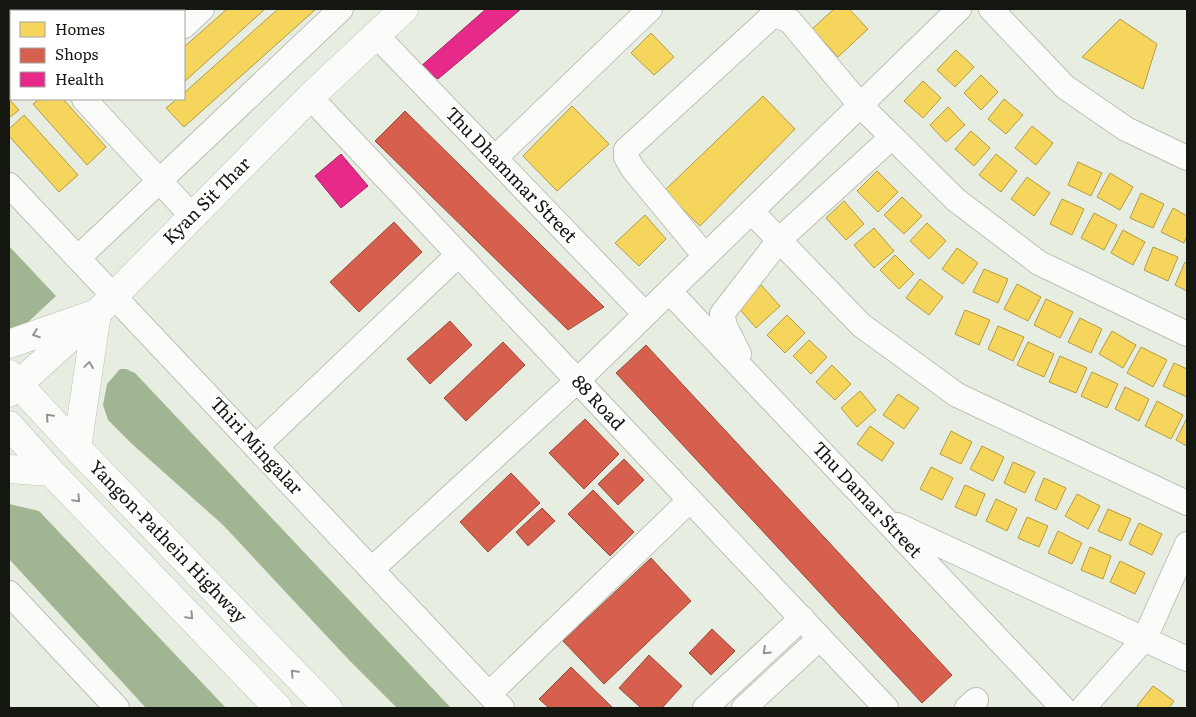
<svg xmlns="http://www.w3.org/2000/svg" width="1196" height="717" font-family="Literata,serif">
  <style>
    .water { fill: #a2b593 }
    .homes { fill: #f6d55c; stroke: #b29c45 }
    .shops { fill: #d6604d; stroke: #9c4a3a }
    .health { fill: #e7298a; stroke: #a72465 }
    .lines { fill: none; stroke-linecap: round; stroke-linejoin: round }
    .minor-casing { stroke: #bbc0b7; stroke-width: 26 }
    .major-casing { stroke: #bbc0b7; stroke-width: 29 }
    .minor { stroke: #fbfcfa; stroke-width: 24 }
    .major { stroke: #fbfcfa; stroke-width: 28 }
    .oneway { stroke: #939590 }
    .labels { text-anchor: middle; stroke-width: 5; stroke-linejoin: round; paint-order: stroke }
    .street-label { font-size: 18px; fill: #13170f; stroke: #fff }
  </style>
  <rect width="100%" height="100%" fill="#e7eee1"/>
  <path class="water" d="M9,246L56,296L11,338L9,335Z
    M120,369H126L135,373L451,708H397L349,660L223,525L132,444L108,420L103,405L107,384Z
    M9,504L39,511L226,708H146L9,559Z"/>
  <path class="homes" d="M227,9H265L184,82V47Z
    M278,9H316L184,127L166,108L177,99H184V93Z
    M834,9H849L868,29L838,57L812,29Z
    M1120,19L1157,44L1143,89L1082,57Z
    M651,33L674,57L654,75L631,53Z
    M9,43L11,46V84L9,82Z
    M956,50L974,67L955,87L937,70Z
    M981,75L998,92L981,110L964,93Z
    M923,81L941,98L923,118L904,101Z
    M763,96L795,129L700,226L664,191Z
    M9,99L19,110L9,118Z
    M39,99H63L106,147L87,165L33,104Z
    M1004,99L1023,115L1006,134L988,119Z
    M572,106L609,144L557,191L523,156Z
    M948,107L965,125L946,142L930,125Z
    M24,115L78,175L59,192L9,136V129Z
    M1032,126L1053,143L1036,165L1015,148Z
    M971,131L990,148L974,166L955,149Z
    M996,154L1017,171L1001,192L979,175Z
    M1078,162L1102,173L1091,196L1068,185Z
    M877,171L898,192L878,212L857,191Z
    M1110,173L1133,187L1120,210L1097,197Z
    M1027,177L1050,193L1034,216L1011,199Z
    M1141,193L1164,204L1153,228L1130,218Z
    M902,197L922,216L904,234L884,215Z
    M1062,199L1084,209L1072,235L1050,224Z
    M844,201L864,224L846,240L826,218Z
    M1173,208L1187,216V236L1184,243L1161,232Z
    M1094,213L1117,225L1104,250L1081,238Z
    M645,215L666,239L639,266L615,243Z
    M927,223L946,241L929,259L910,241Z
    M874,228L894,251L874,268L854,245Z
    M1123,230L1145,242L1133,265L1111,253Z
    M1153,247L1178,257L1168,281L1144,270Z
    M957,248L978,263L963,284L942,269Z
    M895,255L914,274L899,289L880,270Z
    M1185,262L1187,263V291L1175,285Z
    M984,269L1008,279L998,303L973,292Z
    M920,279L943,297L929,315L906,298Z
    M1017,284L1041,297L1028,321L1004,309Z
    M761,285L780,306L756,328L737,306Z
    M1046,299L1073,312L1060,338L1034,325Z
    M965,310L990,320L979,345L955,334Z
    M787,315L805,333L785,353L767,335Z
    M1080,318L1102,329L1091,353L1068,342Z
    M998,326L1024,337L1013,361L988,349Z
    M1112,331L1136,345L1123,368L1099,354Z
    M809,340L827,357L811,374L793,356Z
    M1028,342L1054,354L1044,377L1017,365Z
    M1141,347L1167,360L1153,387L1127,373Z
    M1060,356L1087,368L1076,393L1049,382Z
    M1174,363L1187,369V397L1163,386Z
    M832,365L851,384L835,400L816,382Z
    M1092,372L1118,384L1107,408L1081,396Z
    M1125,387L1149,399L1139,421L1115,409Z
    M860,391L876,410L857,427L841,408Z
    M898,394L919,408L904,429L883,415Z
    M1157,401L1183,415L1171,439L1145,426Z
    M1187,418V446L1176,440Z
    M870,426L894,443L882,461L857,444Z
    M951,431L972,442L961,464L940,454Z
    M982,446L1004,457L993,481L970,469Z
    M1013,462L1035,472L1025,493L1004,483Z
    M931,467L953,478L942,500L920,489Z
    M1044,478L1066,488L1056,510L1035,500Z
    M965,485L985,494L976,516L955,507Z
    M1077,494L1100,506L1088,529L1065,516Z
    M996,499L1017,509L1007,531L986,521Z
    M1108,509L1131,519L1121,541L1098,531Z
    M1027,517L1048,526L1039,547L1018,538Z
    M1139,523L1162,534L1152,555L1129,544Z
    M1058,531L1082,543L1072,564L1048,553Z
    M1090,547L1111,556L1103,579L1081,570Z
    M1120,561L1145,573L1135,594L1110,582Z
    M1153,686L1174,701L1169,708H1139L1137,706Z"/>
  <path class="shops" d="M405,111L604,307L568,330L375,141Z
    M394,222L422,252L359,312L330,282Z
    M450,321L472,345L430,384L407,359Z
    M503,342L525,365L466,421L444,398Z
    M646,345L952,675L922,703L616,373Z
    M585,419L619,454L584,489L549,453Z
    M624,459L644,480L618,505L598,484Z
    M511,473L540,503L488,552L460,522Z
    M593,490L634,532L610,556L568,514Z
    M542,508L555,521L528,546L516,532Z
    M651,558L691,601L604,684L563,641Z
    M712,629L735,651L711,675L689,653Z
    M649,655L682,686L662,708H641L619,688Z
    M571,667L613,708H549L539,699Z"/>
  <path class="health" d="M486,9H521L438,79L420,67Z
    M341,154L368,186L341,208L315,176Z"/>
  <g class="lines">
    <defs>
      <path id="minor" d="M991,9L1065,87L1126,129L1187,158
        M76,11L79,9
        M9,16L11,19
        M184,26L202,9
        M376,35L645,314
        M310,97L886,708
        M84,99L192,216
        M495,158L650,9
        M9,185L502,708
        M752,212L861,325L957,395L1187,503
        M705,256L633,169L626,157V150L772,16L780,17L790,21L861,106L956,200L1039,263L1187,334
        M78,258L341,9
        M670,292L1063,708
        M739,354L725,326L722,314L780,239L892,137
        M256,447L458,255
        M897,525L1187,659
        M372,569L577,381L959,9
        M9,593L117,708
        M489,694L690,500
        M705,708L802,618
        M744,708L820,638
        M967,708L976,700
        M1083,708L1145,638L1187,544"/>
      <path id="major" d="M9,344L97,313L77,448
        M9,374L77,448L328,708
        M9,393L97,313L310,97L404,9
        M9,425L51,472L278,708
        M9,469L51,472"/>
    </defs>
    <use href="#minor" class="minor-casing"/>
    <use href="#major" class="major-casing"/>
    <use href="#minor" class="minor"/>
    <use href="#major" class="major"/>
  </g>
  <defs><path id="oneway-chevron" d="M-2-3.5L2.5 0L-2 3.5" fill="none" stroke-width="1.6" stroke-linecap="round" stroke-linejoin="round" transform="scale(1.25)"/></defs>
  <g class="oneway">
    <use href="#oneway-chevron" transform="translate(36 334) rotate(160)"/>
    <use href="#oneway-chevron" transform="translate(89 365) rotate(-82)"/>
    <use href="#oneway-chevron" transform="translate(49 417) rotate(-133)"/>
    <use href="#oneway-chevron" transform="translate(77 499) rotate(46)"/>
    <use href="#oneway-chevron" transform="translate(190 616) rotate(46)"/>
    <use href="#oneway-chevron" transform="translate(766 651) rotate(137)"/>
    <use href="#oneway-chevron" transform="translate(294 673) rotate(-134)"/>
  </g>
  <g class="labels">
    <g class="street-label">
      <text transform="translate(511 175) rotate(46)" y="6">Thu Dhammar Street</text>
      <text transform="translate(207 201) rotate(-45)" y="6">Kyan Sit Thar</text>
      <text transform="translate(598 403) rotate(47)" y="6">88 Road</text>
      <text transform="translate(256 446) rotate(47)" y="6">Thiri Mingalar</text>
      <text transform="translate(867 500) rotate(47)" y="6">Thu Damar Street</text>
      <text transform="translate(168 542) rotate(46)" y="6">Yangon-Pathein Highway</text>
    </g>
  </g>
  <rect width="1196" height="717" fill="none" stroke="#13170f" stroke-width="20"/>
  <rect x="10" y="10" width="175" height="90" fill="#ffffff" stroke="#a1a29f"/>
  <rect x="20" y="22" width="25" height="15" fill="#f6d55c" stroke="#a1a29f"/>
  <text x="55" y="35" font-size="15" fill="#13170f">Homes</text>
  <rect x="20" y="48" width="25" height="15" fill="#d6604d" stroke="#a1a29f"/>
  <text x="55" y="60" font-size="15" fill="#13170f">Shops</text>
  <rect x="20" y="72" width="25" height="15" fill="#e7298a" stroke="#a1a29f"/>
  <text x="55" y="85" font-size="15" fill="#13170f">Health</text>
</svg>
